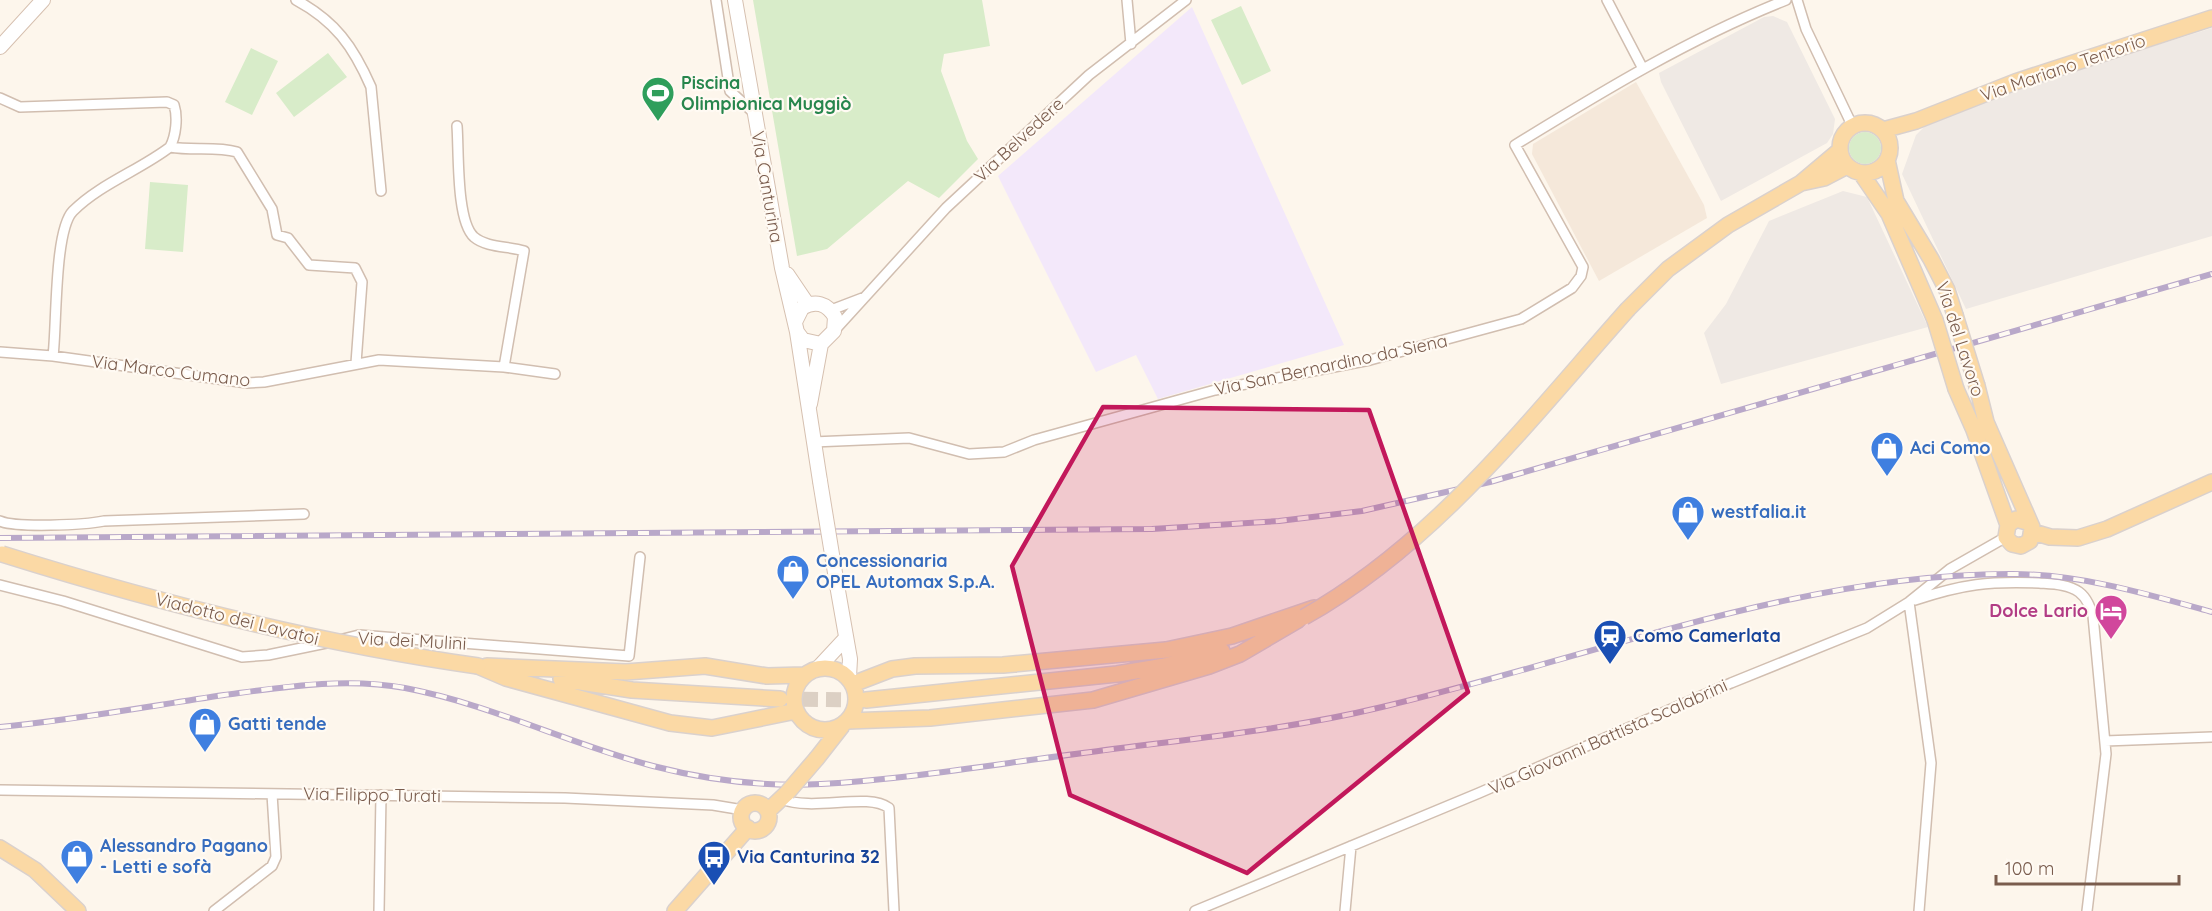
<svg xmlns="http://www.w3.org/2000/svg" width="2212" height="911" font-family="Quicksand,sans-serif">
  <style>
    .residential { fill: #f5e8da }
    .industrial { fill: #efe9e4 }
    .education { fill: #f3e8fa }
    .green { fill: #d8ecc9 }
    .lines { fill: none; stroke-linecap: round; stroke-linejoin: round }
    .primary-tunnel { stroke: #dcd0c4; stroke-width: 15; stroke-dasharray: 15 8; stroke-linecap: butt }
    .street-casing { stroke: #d1beb0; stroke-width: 12 }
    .secondary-casing { stroke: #d6c0b0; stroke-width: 16 }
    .primary-casing { stroke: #dad1cd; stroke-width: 18 }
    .street { stroke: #fff; stroke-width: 9 }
    .secondary { stroke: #fff; stroke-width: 14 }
    .primary { stroke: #fbd9a5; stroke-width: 15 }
    .rail-casing { stroke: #b9a8c9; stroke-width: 6 }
    .rail { stroke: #fffaf3; stroke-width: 4; stroke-dasharray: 11; stroke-linecap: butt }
    .secondary-bridge-casing { stroke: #d6c0b0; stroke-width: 16; stroke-linecap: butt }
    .primary-bridge-casing { stroke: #dad1cd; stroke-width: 18; stroke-linecap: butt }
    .secondary-bridge { stroke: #fff; stroke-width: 14 }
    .primary-bridge { stroke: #fbd9a5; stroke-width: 15 }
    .marked { fill: #c2185b; fill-opacity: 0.2; stroke: #c2185b; stroke-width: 4.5; stroke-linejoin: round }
    .labels { text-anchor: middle; stroke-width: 4.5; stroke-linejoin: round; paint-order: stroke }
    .street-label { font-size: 18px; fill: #7a5c4d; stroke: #fffaf3 }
    .leisure-label { font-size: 18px; font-weight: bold; fill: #27864d; stroke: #fffaf3; text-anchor: start }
    .shop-label { font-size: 18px; font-weight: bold; fill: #366cbe; stroke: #fffaf3; text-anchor: start }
    .hotel-label { font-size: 18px; font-weight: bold; fill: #b23c85; stroke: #fffaf3; text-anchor: end }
    .transit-label { font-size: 18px; font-weight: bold; fill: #164399; stroke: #fffaf3; text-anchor: start }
  </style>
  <rect width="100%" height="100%" fill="#fdf6ec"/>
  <path class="residential" d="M1636,82L1704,205L1707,218L1599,281L1532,154L1533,144Z"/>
  <path class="industrial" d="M1773,16L1787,22L1835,119L1833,134L1827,143L1721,201L1661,82L1659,73L1764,17Z
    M2212,28V236L1966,309L1902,174L1916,135L1930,121L1994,96Z
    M1843,191L1867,197L1928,327L1721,384L1704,333L1726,304L1769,221Z"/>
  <path class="education" d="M1192,7L1344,345L1158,399L1136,355L1096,372L998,176Z"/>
  <path class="green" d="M753,0H982L990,46L944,54L941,71L967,141L978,159L939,198L908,181L827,249L797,256Z
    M1241,6L1271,71L1242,85L1211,20Z
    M251,48L278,61L252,115L225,102Z
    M328,53L347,77L294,117L276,93Z
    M1849 148a16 16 0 1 1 32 0a16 16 0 1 1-32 0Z
    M150,182L188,185L183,252L145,249Z"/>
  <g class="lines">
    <path class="primary-tunnel" d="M780,699L866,700"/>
    <defs>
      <path id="street" d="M296,0C335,21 353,46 371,87L381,191
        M716,0L730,91L754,113
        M1127,0L1131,44
        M1607,0L1642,67
        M1797,0L1806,29L1852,125
        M0,98L20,107L167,102L174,105C178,117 176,136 170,147C140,170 100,184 73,211C54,230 57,325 53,356
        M457,126C459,151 456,221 474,237C487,248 509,246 524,251L504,367
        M170,147C192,151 216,146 237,152L272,209L277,235L288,238L309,265L355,268L362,282L356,363
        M831,310L865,297
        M834,331L946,208L1089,75L1186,0
        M0,352L53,356L247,383L264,382L379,360L504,367L555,374
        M813,442L909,438L969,454L1004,452L1034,440L1215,390L1370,360L1521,319L1572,288L1581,276L1583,267L1515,145C1603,91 1690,38 1786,0
        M0,521C16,528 85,525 104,521L304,514
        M0,585L63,601L242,657L268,655L326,643
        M1915,600C1963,584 1989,581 2039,583C2052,584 2068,584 2079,592C2087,598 2090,607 2093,616L2106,754L2087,911
        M1909,602L1931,763L1919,911
        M339,640L359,635L629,656L640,557
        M2105,741L2212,737
        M0,790L565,798L713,805L743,810
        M782,799C814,812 867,792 889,808L894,911
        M214,911L272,866L276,857L272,794
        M379,911L381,795
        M1195,911L1479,793L1731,683L1867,628L1909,602L1950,569L2006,537
        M1345,911L1351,846"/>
      <path id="secondary" d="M735,0L782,268L797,332L820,481
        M0,47L43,0
        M787,274L808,305
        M795,322L802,308C815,300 827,303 835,317L834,331L821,344L803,340L797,332
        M810,404L821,344
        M837,585L850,659L849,677
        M818,668L845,639"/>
      <path id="primary" d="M1840 148a25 25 0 1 1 50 0a25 25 0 1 1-50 0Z
        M1883,130L1916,121L2015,82L2212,18
        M1887,160L1896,201L1931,259L1947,290L1955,315
        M1861,173L1889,214L1935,320
        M1801,183L1824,178L1847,166
        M1628,309L1668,269L1728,225L1801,183L1839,151
        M1977,386L1986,422L2032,527L2030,541L2021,546L2012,544L2006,537L2008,525L2016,519L2027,522
        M1956,389L1974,430L2008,525
        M2033,532L2050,537L2078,538L2107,529L2212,482
        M478,666L506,678L670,723L712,728L796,711
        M487,666L626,672L705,666L767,676L804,675
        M794 699a31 31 0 1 1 62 0a31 31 0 1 1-62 0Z
        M561,679L632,690L780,699
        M853,684L892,669L915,666L1003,665L1166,650L1232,636L1314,608
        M866,700L1117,674L1165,666L1222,651
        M848,721L930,718L1093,700L1209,666L1240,654L1298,620
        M817,758L842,726
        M741 817a14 14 0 1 1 28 0a14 14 0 1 1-28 0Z
        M768,811L787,793
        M0,848L35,870L78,911
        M675,911L748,828"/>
    </defs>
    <use href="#street" class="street-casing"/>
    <use href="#secondary" class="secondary-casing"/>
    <use href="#primary" class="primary-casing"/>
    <use href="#street" class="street"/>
    <use href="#secondary" class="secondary"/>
    <use href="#primary" class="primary"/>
    <defs>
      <path id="rail" d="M0,538L1152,529L1279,521L1362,511L1490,482L2212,274
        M0,727C75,720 150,706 224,695C284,687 345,677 405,688C490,704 569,744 653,766C707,780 766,787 821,784C911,779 1002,763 1091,752C1188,739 1287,730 1382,707C1587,659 1801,573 2012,574C2080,574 2147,594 2212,612"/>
    </defs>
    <use href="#rail" class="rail-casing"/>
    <use href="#rail" class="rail"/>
    <defs>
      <path id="secondary-bridge" d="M820,481L837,585"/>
      <path id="primary-bridge" d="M1955,315L1977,386
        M1935,320L1956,389
        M2,554C158,603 315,643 478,666
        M1304,617C1436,543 1529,420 1628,309
        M787,793L817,758"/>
    </defs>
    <use href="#secondary-bridge" class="secondary-bridge-casing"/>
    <use href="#primary-bridge" class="primary-bridge-casing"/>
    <use href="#secondary-bridge" class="secondary-bridge"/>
    <use href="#primary-bridge" class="primary-bridge"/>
  </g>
  <path class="marked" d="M1103,407L1369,410L1468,692L1247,873L1070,795L1012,566Z"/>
  <defs>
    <symbol id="stadium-pin" viewBox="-11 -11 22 30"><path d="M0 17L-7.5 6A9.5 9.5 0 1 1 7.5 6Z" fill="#2e9e5b" stroke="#fffaf3"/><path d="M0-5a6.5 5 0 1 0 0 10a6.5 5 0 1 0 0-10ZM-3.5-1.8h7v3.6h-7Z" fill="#fff"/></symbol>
    <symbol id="shop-pin" viewBox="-11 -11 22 30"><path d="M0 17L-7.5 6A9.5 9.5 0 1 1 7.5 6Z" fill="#3f7fe0" stroke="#fffaf3"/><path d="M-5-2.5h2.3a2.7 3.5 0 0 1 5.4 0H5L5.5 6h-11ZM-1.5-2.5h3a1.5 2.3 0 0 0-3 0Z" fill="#fff"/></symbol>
    <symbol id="hotel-pin" viewBox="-11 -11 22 30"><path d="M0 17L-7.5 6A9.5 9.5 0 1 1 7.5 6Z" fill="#d1479c" stroke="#fffaf3"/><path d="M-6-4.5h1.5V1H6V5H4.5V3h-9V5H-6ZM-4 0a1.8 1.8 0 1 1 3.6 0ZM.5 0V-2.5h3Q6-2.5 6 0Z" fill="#fff"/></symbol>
    <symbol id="station-pin" viewBox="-11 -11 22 30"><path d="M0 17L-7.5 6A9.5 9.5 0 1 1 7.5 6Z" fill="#1a4fb4" stroke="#fffaf3"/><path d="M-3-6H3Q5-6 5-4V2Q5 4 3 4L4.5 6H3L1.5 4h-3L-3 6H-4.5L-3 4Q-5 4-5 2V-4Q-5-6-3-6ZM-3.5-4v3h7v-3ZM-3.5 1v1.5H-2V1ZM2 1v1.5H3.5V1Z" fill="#fff"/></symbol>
    <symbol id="bus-pin" viewBox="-11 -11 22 30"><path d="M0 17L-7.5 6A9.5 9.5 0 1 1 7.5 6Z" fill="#1a4fb4" stroke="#fffaf3"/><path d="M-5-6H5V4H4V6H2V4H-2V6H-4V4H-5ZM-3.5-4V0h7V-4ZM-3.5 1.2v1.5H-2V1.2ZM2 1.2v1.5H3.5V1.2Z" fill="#fff"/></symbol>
  </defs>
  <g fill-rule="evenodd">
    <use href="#stadium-pin" x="639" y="74" width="38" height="52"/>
    <use href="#shop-pin" x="1868" y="429" width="38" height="52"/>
    <use href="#shop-pin" x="1669" y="493" width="38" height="52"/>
    <use href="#shop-pin" x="774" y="552" width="38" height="52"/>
    <use href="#hotel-pin" x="2092" y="592" width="38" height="52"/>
    <use href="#station-pin" x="1591" y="617" width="38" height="52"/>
    <use href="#shop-pin" x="186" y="705" width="38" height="52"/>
    <use href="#shop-pin" x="58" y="837" width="38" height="52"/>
    <use href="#bus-pin" x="695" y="838" width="38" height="52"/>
  </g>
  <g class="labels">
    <g class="street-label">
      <text transform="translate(2063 68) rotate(-19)" y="6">Via Mariano Tentorio</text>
      <text transform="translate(1019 140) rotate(-43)" y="6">Via Belvedere</text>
      <text transform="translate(767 187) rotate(80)" y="6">Via Canturina</text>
      <text transform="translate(1960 339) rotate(72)" y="6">Via del Lavoro</text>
      <text transform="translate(1331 365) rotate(-12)" y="6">Via San Bernardino da Siena</text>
      <text transform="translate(171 371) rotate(7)" y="6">Via Marco Cumano</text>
      <text transform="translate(237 619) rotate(14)" y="6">Viadotto dei Lavatoi</text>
      <text transform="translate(412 641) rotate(3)" y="6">Via dei Mulini</text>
      <text transform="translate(1608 737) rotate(-24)" y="6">Via Giovanni Battista Scalabrini</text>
      <text transform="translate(372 795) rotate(1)" y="6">Via Filippo Turati</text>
    </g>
    <g class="leisure-label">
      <text x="681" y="89">Piscina<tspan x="681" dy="21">Olimpionica Muggiò</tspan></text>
    </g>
    <g class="shop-label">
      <text x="1910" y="454">Aci Como</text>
      <text x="1711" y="518">westfalia.it</text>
      <text x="816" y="567">Concessionaria<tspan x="816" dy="21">OPEL Automax S.p.A.</tspan></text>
      <text x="228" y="730">Gatti tende</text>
      <text x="100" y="852">Alessandro Pagano<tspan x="100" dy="21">- Letti e sofà</tspan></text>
    </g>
    <g class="hotel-label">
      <text x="2088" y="617">Dolce Lario</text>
    </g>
    <g class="transit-label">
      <text x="1633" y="642">Como Camerlata</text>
      <text x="737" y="863">Via Canturina 32</text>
    </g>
  </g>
  <path d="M1996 875v9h183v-9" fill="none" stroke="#7a5c4d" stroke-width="3"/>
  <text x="2005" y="875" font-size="18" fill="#7a5c4d" stroke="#fffaf3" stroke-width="4.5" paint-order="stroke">100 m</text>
</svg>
